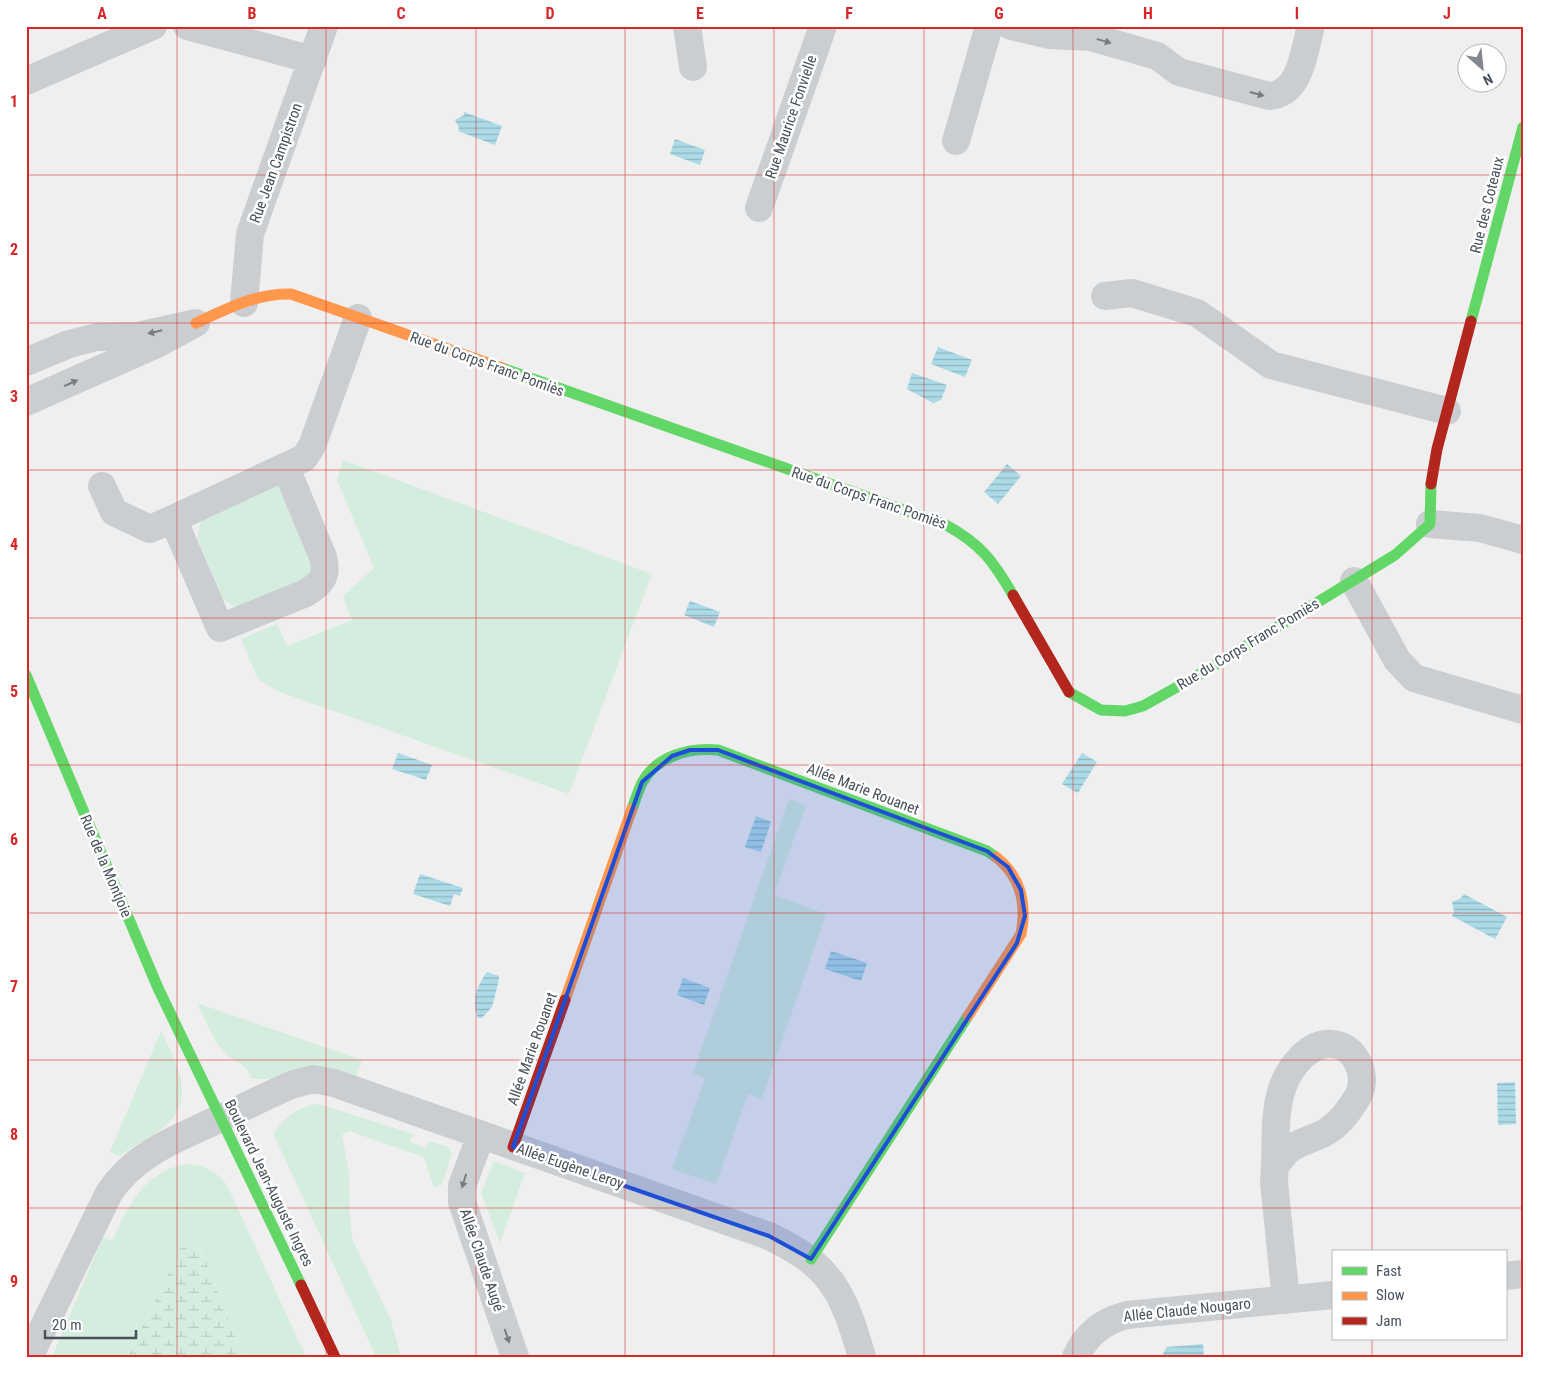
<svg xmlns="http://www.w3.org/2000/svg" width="1549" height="1383" font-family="'Roboto Condensed',sans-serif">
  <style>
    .green { fill: #d5edde }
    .wetland { fill: url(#wetland-marsh) }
    .water { fill: url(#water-rules) }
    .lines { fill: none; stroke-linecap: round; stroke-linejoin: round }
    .street { stroke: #cbced0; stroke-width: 28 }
    .fast { stroke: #63d668; stroke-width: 11 }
    .slow { stroke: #ff974d; stroke-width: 11 }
    .jam { stroke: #b3261e; stroke-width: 11 }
    .oneway { fill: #767d83 }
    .marked { fill: #1d4ed8; fill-opacity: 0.2; stroke: #1d4ed8; stroke-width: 4; stroke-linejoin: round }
    .grid { fill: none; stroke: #d62828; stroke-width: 1; stroke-opacity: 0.55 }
    .labels { text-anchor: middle; stroke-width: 5; stroke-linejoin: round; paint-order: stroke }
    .street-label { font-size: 15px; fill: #48515a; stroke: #fff }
    .neatline { fill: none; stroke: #d62828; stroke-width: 2 }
    .grid-label { font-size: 16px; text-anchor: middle; font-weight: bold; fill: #d62828 }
  </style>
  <defs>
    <pattern id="wetland-marsh" width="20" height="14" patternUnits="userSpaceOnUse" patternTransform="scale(1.25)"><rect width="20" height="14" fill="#d5edde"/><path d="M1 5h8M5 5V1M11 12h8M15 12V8" fill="none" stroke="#b8cdc1"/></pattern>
    <pattern id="water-rules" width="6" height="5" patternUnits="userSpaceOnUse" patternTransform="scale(1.25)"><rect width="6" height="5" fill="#acdbe8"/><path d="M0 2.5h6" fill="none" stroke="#8eb4bf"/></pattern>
  </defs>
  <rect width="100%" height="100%" fill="#f0efef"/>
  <path class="green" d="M343,460L652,574L569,794L277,691L258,679L241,639L277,624L287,646L352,620L343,596L374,568L337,480Z
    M278,485L310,561V574L307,579L239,607L233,606L223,599L197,538L201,520Z
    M789,799L806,805L774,895L826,914L762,1099L748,1094L716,1184L672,1169L705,1078L693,1073Z
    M197,1003L362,1060L355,1078L292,1072L270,1079H251C248,1066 240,1064 230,1057C214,1045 206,1020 197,1003Z
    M161,1031C178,1066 199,1102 159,1131C146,1140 132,1146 120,1156L110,1152Z
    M319,1104L413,1134L410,1142L426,1148L429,1141L448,1147L452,1153L442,1185L434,1188L424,1157L349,1131L342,1135L349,1172L350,1219L353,1241L391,1320L401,1357H376L273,1133C286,1117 298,1106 319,1104Z
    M494,1161L525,1173L500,1243L481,1193Z
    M185,1164C202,1164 216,1170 227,1185L306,1357H243L204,1256L201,1249L194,1245L181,1249L128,1357H52L103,1237L112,1241C128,1206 144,1172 185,1164Z"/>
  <path class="wetland" d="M188,1245C197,1245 200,1248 204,1256L243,1357H128L181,1248Z"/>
  <path class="water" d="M464,112L502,126L495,145L458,131L459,128L455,120L464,115Z
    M675,139L705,150L700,165L670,154Z
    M938,347L972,360L965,377L931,364Z
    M912,373L947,385L941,400L933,403L907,389Z
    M1007,464L1021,476L998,504L984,492Z
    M690,601L720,612L714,627L684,615Z
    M398,753L432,765L426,780L392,769Z
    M1082,753L1097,762L1078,793L1062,784Z
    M756,816L771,822L761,852L745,847Z
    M420,874L463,888L460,896L454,894L450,906L413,894Z
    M1464,894L1507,917L1495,939L1452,916L1454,912L1452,902L1461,898Z
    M831,951L867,963L861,981L825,969Z
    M487,972L499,976V980L492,1007L482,1018H478C471,1000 477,986 487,972Z
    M683,978L710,988L704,1005L677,995Z
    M1515,1082L1516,1124L1498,1125L1497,1083Z
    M1203,1344L1204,1357H1161L1167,1347Z"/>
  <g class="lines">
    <path class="street" d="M187,26L313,60
      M687,26L693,67
      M1011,26L1049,35L1091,37L1157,56L1179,72L1269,96C1301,94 1304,51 1311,26
      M26,81L153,26
      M956,141L989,26
      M759,208L823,26
      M1105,296L1132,293L1197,313L1271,365L1447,411
      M244,303L250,234L324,26
      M26,362L69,344L97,337L138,336L196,323L157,344L26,402
      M286,468L323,557C328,576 322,583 306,593L220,628L173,519L304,458L312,446L358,318
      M102,486L114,512L150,529L173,519
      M1430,524L1480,528L1523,540
      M1354,581L1397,660L1414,678L1523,710
      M481,1135L462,1186V1202L515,1357
      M1275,1166C1276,1140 1274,1110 1283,1086C1290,1067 1309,1042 1332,1044C1356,1045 1369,1077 1358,1096C1348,1113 1336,1129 1318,1136C1309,1140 1298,1143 1290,1149C1284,1153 1280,1160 1275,1166L1274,1182L1286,1300
      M1505,1276L1523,1274
      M29,1357L109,1193C136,1152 179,1138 221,1118C245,1107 268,1095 291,1085L313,1079L334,1083L769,1236C832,1266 843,1292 862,1357
      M1076,1357C1086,1334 1103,1321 1127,1315L1333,1295"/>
    <path class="fast" d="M1471,321L1523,127
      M502,368L946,525C981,544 993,561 1013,595
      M26,675L158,988L301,1285
      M1069,692L1101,710L1125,711L1143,706L1195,677L1395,555L1430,524L1431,484
      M632,809C635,801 638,791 642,783C656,756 690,747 718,750L987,851L996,857
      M811,1259L968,1016"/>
    <path class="slow" d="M196,323C227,309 256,293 291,294L502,368
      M565,1000L632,809
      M968,1016L1021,934C1027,904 1021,877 996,857"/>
    <path class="jam" d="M1431,484L1437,449L1471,321
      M1013,595L1069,692
      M513,1147L565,1000
      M301,1285L335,1357"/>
  </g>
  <defs><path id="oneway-solid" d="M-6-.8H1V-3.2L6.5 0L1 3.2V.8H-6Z" transform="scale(1.25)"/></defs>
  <g class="oneway">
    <use href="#oneway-solid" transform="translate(1104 41) rotate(16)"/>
    <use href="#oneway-solid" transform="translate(1257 94) rotate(15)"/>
    <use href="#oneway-solid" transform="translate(155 332) rotate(167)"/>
    <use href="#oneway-solid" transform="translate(71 383) rotate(-24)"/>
    <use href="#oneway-solid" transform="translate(464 1181) rotate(107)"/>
    <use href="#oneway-solid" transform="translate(507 1336) rotate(71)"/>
  </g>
  <path class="marked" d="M690,750H718L987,851L1008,867L1021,890L1025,916L1017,943L811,1259L769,1236L513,1147L642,782L672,756Z"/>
  <path class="grid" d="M177,26V1357M326,26V1357M476,26V1357M625,26V1357M774,26V1357M924,26V1357M1073,26V1357M1223,26V1357M1372,26V1252M26,175H1523M26,323H1523M26,470H1523M26,618H1523M26,765H1523M26,913H1523M26,1060H1523M26,1208H1523M1372,1339V1357"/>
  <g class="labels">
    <g class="street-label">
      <text transform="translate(791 117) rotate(-71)" y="5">Rue Maurice Fonvielle</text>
      <text transform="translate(276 163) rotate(-70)" y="5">Rue Jean Campistron</text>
      <text transform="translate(1487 205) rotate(-76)" y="5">Rue des Coteaux</text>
      <text transform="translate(487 364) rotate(20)" y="5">Rue du Corps Franc Pomiès</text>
      <text transform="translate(869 498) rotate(19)" y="5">Rue du Corps Franc Pomiès</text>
      <text transform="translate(1248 644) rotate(-31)" y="5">Rue du Corps Franc Pomiès</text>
      <text transform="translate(863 789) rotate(21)" y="5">Allée Marie Rouanet</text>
      <text transform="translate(106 866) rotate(67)" y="5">Rue de la Montjoie</text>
      <text transform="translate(532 1049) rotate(-70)" y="5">Allée Marie Rouanet</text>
      <text transform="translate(570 1166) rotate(19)" y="5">Allée Eugène Leroy</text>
      <text transform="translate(269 1183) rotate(64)" y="5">Boulevard Jean-Auguste Ingres</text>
      <text transform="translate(482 1260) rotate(71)" y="5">Allée Claude Augé</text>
      <text transform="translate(1187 1310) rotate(-6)" y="5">Allée Claude Nougaro</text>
    </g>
  </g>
  <rect width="1549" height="1383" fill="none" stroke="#ffffff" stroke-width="55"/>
  <rect x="1332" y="1250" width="175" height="90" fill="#ffffff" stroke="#b6b9bd"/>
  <rect x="1342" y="1267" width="25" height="8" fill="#63d668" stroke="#b6b9bd"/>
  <text x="1376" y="1276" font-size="15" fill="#48515a">Fast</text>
  <rect x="1342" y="1292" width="25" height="8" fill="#ff974d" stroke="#b6b9bd"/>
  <text x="1376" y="1300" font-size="15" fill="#48515a">Slow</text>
  <rect x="1342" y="1317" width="25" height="8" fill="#b3261e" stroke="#b6b9bd"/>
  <text x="1376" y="1326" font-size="15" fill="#48515a">Jam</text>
  <g transform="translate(1482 68) rotate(153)"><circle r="24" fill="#ffffff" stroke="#b6b9bd"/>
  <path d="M0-4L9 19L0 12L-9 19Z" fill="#83888e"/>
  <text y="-8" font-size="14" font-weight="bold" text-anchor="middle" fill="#48515a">N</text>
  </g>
  <path d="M45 1330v8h91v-8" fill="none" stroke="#48515a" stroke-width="2.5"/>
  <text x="52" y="1330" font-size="15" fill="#48515a" stroke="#ffffff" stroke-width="4" paint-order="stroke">20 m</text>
  <rect x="28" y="28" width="1494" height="1328" class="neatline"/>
  <g class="grid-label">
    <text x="102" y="19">A</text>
    <text x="252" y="19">B</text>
    <text x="401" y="19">C</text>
    <text x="550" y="19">D</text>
    <text x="700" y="19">E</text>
    <text x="849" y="19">F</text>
    <text x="999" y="19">G</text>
    <text x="1148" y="19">H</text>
    <text x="1297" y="19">I</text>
    <text x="1447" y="19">J</text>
    <text x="14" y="107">1</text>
    <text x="14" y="255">2</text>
    <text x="14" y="402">3</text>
    <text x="14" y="550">4</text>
    <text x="14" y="697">5</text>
    <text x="14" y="845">6</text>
    <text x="14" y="992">7</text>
    <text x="14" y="1140">8</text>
    <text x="14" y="1287">9</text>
  </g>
</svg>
